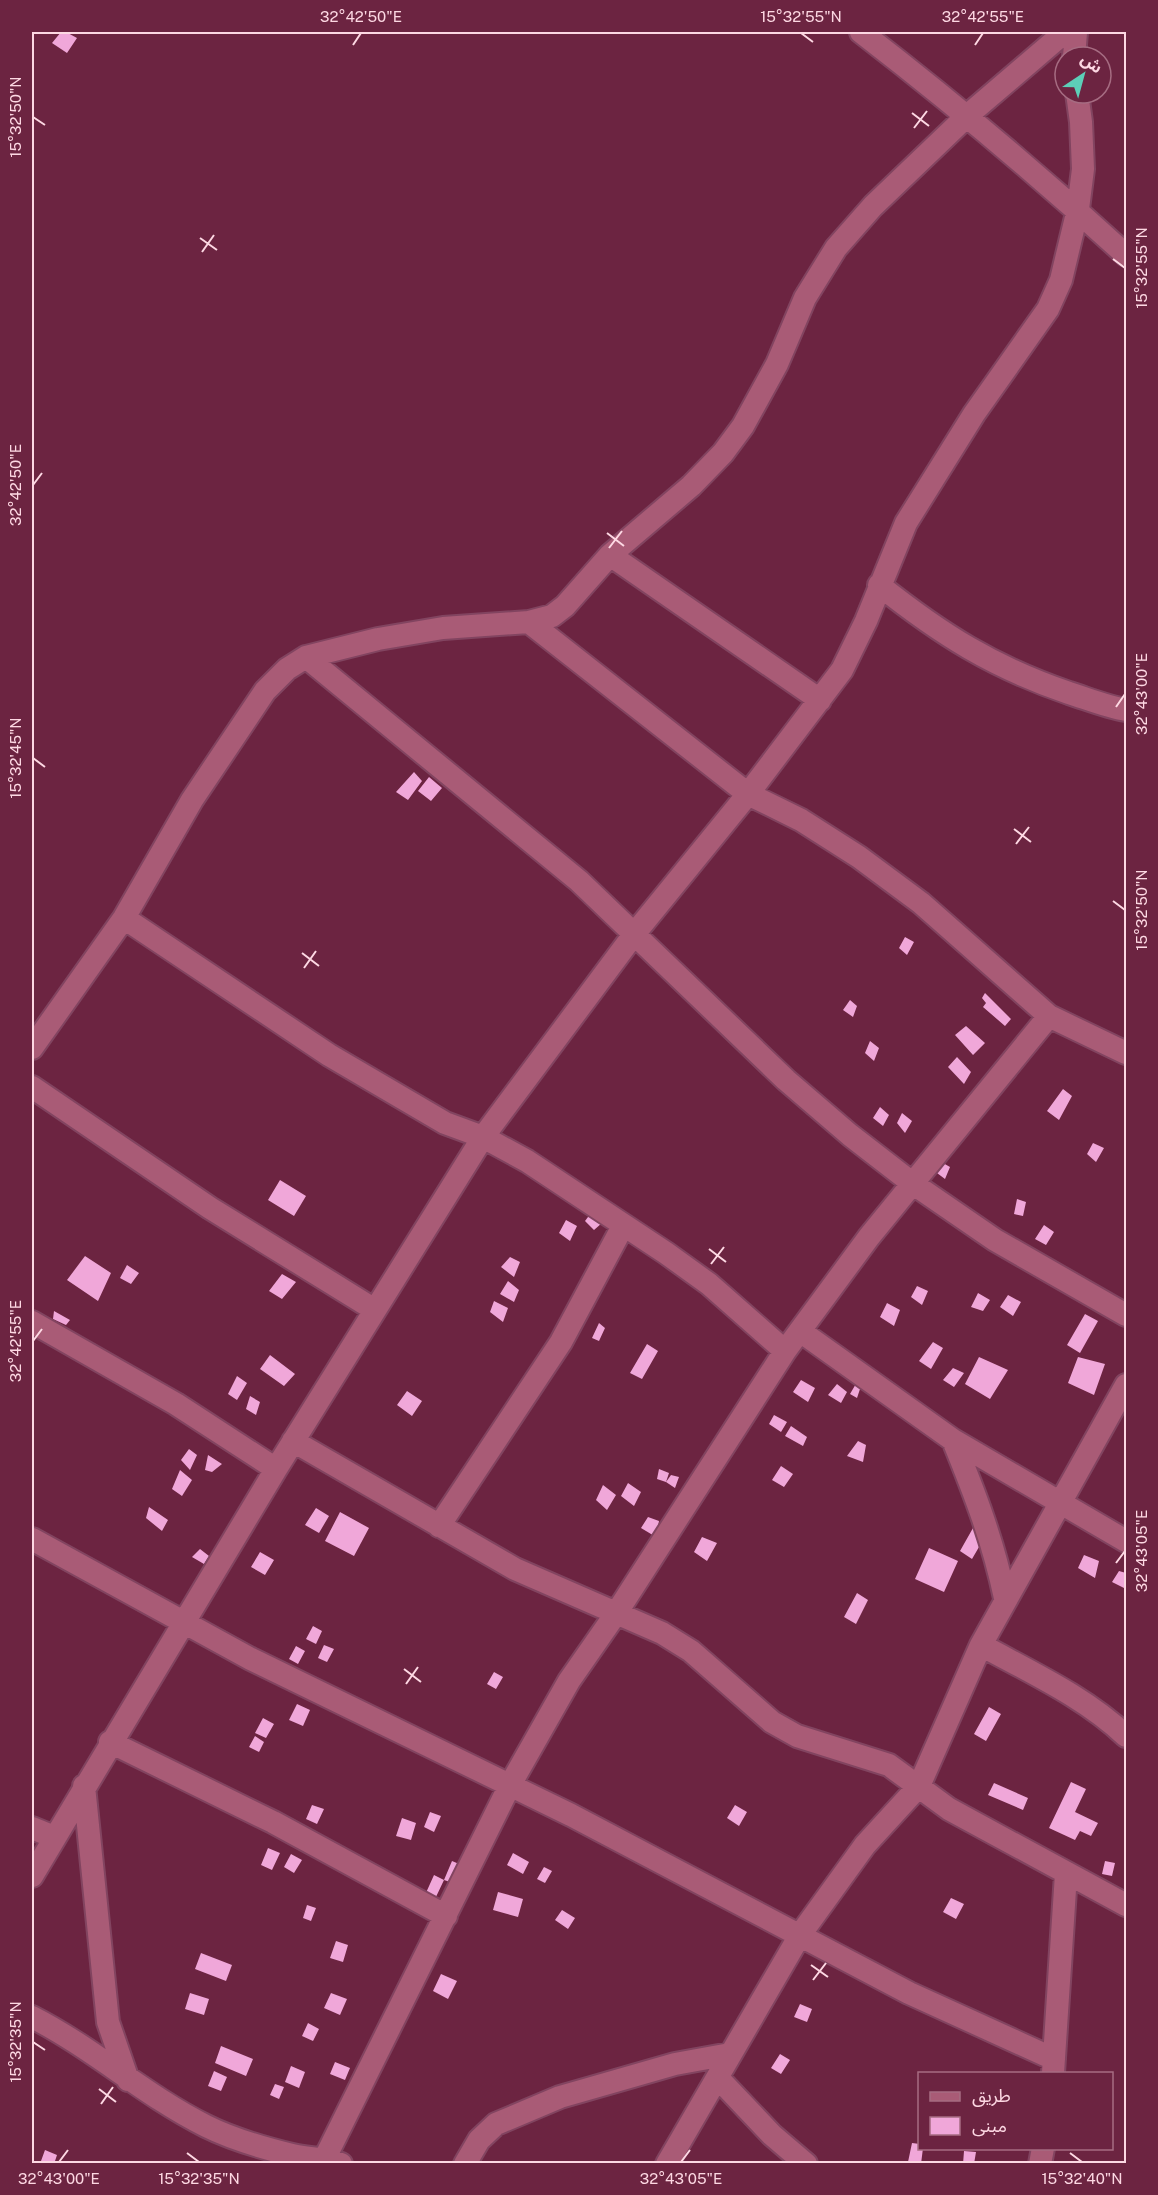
<svg xmlns="http://www.w3.org/2000/svg" width="1158" height="2195" font-family="'Public Sans','Noto Sans Arabic',sans-serif">
  <style>
    .building { fill: #f0a7d9 }
    .lines { fill: none; stroke-linecap: round; stroke-linejoin: round }
    .minor-casing { stroke: #824460; stroke-width: 26 }
    .minor { stroke: #a95b76; stroke-width: 22 }
    .ticks { fill: none; stroke: #fdd8e3; stroke-width: 2 }
    .neatline { fill: none; stroke: #fdd8e3; stroke-width: 2 }
    .ticks-label { font-size: 15px; text-anchor: middle; fill: #fdd8e3 }
  </style>
  <rect width="100%" height="100%" fill="#6c2441"/>
  <path class="building" d="M61,32H66L77,38L67,53L52,43Z
    M414,772L422,781L408,800L396,792Z
    M429,777L442,788L431,801L418,791Z
    M905,937L914,942L907,955L899,948Z
    M985,993L1011,1019L1005,1026L983,1007L986,1003L982,998Z
    M850,1000L857,1006L853,1017L843,1010Z
    M966,1026L985,1043L973,1055L955,1035Z
    M870,1041L879,1048L874,1061L865,1053Z
    M957,1057L971,1072L964,1084L948,1067Z
    M1063,1089L1072,1096L1059,1120L1047,1111Z
    M880,1107L889,1115L883,1126L873,1118Z
    M902,1113L912,1121L905,1133L897,1123Z
    M1093,1143L1104,1148L1096,1162L1087,1154Z
    M943,1163L950,1167L945,1179L937,1173Z
    M280,1180L306,1196L294,1216L268,1200Z
    M1017,1199L1026,1202L1023,1216L1014,1214Z
    M591,1213L602,1223L594,1230L585,1221Z
    M566,1220L577,1226L570,1241L559,1233Z
    M1044,1225L1054,1232L1046,1245L1035,1239Z
    M85,1256L111,1273L98,1301L67,1280Z
    M510,1257L520,1262L514,1277L501,1267Z
    M127,1265L139,1273L131,1284L120,1278Z
    M282,1274L296,1282L282,1299L269,1291Z
    M508,1281L519,1290L514,1302L500,1294Z
    M917,1286L928,1291L922,1305L911,1297Z
    M978,1293L990,1300L983,1311L971,1307Z
    M1008,1295L1021,1302L1013,1316L1000,1307Z
    M494,1301L508,1308L503,1322L490,1312Z
    M887,1303L900,1310L894,1326L880,1317Z
    M54,1311L70,1320L66,1325L53,1319Z
    M1085,1314L1098,1321L1080,1353L1067,1345Z
    M599,1323L605,1328L599,1341L592,1338Z
    M933,1342L943,1348L931,1369L919,1361Z
    M647,1344L658,1351L642,1379L630,1373Z
    M270,1355L295,1374L284,1386L260,1369Z
    M979,1357L1008,1370L990,1399L965,1384Z
    M1078,1357L1105,1364L1094,1395L1068,1383Z
    M953,1368L964,1373L954,1387L943,1380Z
    M237,1376L247,1383L237,1400L228,1394Z
    M801,1380L815,1388L808,1402L793,1392Z
    M857,1382L861,1386L857,1398L850,1394Z
    M837,1384L847,1392L841,1403L828,1395Z
    M407,1391L422,1401L412,1416L397,1405Z
    M250,1396L260,1402L256,1415L246,1409Z
    M774,1415L787,1422L781,1432L769,1424Z
    M791,1426L807,1437L803,1446L785,1436Z
    M858,1441L866,1445L863,1462L847,1456Z
    M189,1449L197,1455L190,1470L181,1460Z
    M208,1455L222,1464L212,1472L205,1470Z
    M781,1466L793,1474L784,1487L772,1480Z
    M659,1469L669,1473L666,1482L657,1479Z
    M180,1470L192,1480L182,1496L172,1489Z
    M671,1475L679,1477L675,1488L666,1482Z
    M628,1483L641,1492L634,1506L621,1496Z
    M603,1485L616,1495L607,1510L596,1500Z
    M149,1507L168,1520L162,1531L146,1518Z
    M316,1508L329,1516L319,1533L305,1525Z
    M340,1512L369,1528L354,1556L325,1541Z
    M648,1517L659,1521L656,1537L641,1528Z
    M973,1528L986,1535L972,1559L960,1551Z
    M702,1537L717,1543L707,1561L694,1552Z
    M929,1548L958,1561L944,1592L915,1579Z
    M200,1549L209,1556L204,1564L192,1557Z
    M260,1552L274,1560L265,1575L251,1567Z
    M1084,1555L1099,1561L1095,1578L1078,1568Z
    M1119,1571L1126,1573V1589L1112,1582Z
    M857,1593L868,1600L856,1624L844,1617Z
    M313,1626L322,1631L316,1644L306,1639Z
    M324,1645L334,1649L327,1662L318,1658Z
    M296,1646L305,1651L298,1664L289,1659Z
    M494,1672L503,1677L496,1689L487,1684Z
    M297,1704L310,1710L303,1726L289,1720Z
    M989,1707L1001,1714L986,1741L974,1734Z
    M263,1718L274,1724L266,1738L255,1733Z
    M255,1736L264,1742L259,1752L249,1747Z
    M1071,1782L1086,1789L1075,1812L1098,1823L1091,1836L1080,1831L1075,1840L1049,1828Z
    M994,1783L1028,1798L1023,1810L988,1795Z
    M312,1805L324,1809L317,1824L306,1819Z
    M735,1805L747,1812L739,1826L727,1818Z
    M430,1812L441,1816L434,1832L424,1827Z
    M402,1818L416,1823L411,1840L396,1836Z
    M268,1848L280,1853L272,1870L261,1865Z
    M513,1853L529,1862L523,1874L507,1865Z
    M291,1854L302,1860L294,1873L284,1867Z
    M452,1861L464,1866L456,1884L444,1880Z
    M1105,1861L1115,1863L1112,1876L1102,1874Z
    M544,1867L552,1871L545,1883L537,1879Z
    M434,1875L444,1880L435,1899L425,1895Z
    M498,1892L523,1899L518,1917L493,1910Z
    M951,1898L964,1904L956,1919L943,1912Z
    M307,1905L316,1908L311,1921L303,1918Z
    M562,1910L575,1918L568,1929L555,1920Z
    M336,1941L348,1945L343,1962L330,1958Z
    M201,1953L232,1965L226,1981L195,1969Z
    M441,1974L457,1981L448,1999L433,1991Z
    M190,1993L209,1999L204,2015L185,2009Z
    M331,1993L347,1999L340,2015L324,2008Z
    M800,2004L812,2009L807,2022L794,2017Z
    M308,2023L319,2029L313,2041L302,2036Z
    M221,2046L253,2059L246,2076L215,2063Z
    M780,2054L790,2060L781,2074L771,2068Z
    M335,2062L350,2068L345,2080L330,2074Z
    M291,2066L305,2072L299,2088L285,2082Z
    M214,2071L227,2077L221,2091L208,2086Z
    M275,2084L284,2087L279,2099L270,2095Z
    M912,2143L920,2144V2148H923L921,2164L908,2162Z
    M45,2150L57,2155L54,2164L41,2161Z
    M964,2151L976,2152L974,2164H963Z"/>
  <g class="lines">
    <defs>
      <path id="minor" d="M861,32C953,103 1041,177 1126,255
        M1074,57L1076,32
        M610,555L820,700
        M879,585C942,635 993,667 1069,693C1088,699 1107,707 1126,710
        M529,622L748,794L801,820L859,857L921,903L1049,1016L1126,1053
        M306,657L579,881L786,1080L850,1135L912,1183L995,1240L1126,1315
        M124,918L329,1055L445,1123L483,1137L527,1161L666,1253L709,1284L785,1351
        M32,1048L124,918L192,800L265,691L287,669L306,657L378,639L443,628L529,622L552,616L565,606L610,555L691,486L723,453L743,426L777,364L805,298L836,248L873,206L968,115L1065,32
        M32,1087L210,1208L375,1310
        M32,1322L176,1404L276,1469
        M800,1331L953,1440L1126,1541
        M953,1440C975,1494 993,1541 1005,1598
        M293,1441L515,1569L662,1633L691,1651L772,1722L797,1736L889,1765L949,1809L1126,1905
        M439,1526L561,1342L623,1226
        M32,1539L251,1659L571,1815L909,1993L1054,2059
        M981,1645C1030,1672 1085,1697 1126,1736
        M110,1742L273,1822L446,1916
        M84,1786L108,2022L128,2080
        M32,1828L54,1837
        M32,1876L276,1469L483,1137L635,933L748,794L842,670L866,621L906,523L974,414L1048,309L1061,280L1078,209L1083,169L1081,122L1077,93
        M32,2017C93,2048 144,2095 206,2126C232,2139 263,2148 292,2155C308,2159 325,2158 341,2164
        M1053,2073L1066,1874
        M718,2078L772,2135L806,2164
        M322,2164L510,1785L569,1681L617,1612L785,1351L869,1237L1049,1016
        M465,2164L479,2140L496,2124L560,2097L675,2064L730,2054
        M667,2164L800,1935L865,1845L919,1786L981,1645L1126,1385
        M1040,2164L1043,2148"/>
    </defs>
    <use href="#minor" class="minor-casing"/>
    <use href="#minor" class="minor"/>
  </g>
  <path class="ticks" d="M801,33L813,42M353,45L361,33M975,45L983,33M912,113L929,126M33,117L45,125M914,128L927,111M200,238L217,250M202,252L214,235M1113,259L1125,268M33,485L42,473M607,533L624,546M609,548L622,531M1116,707L1125,694M33,758L45,767M1014,829L1031,842M1016,844L1029,827M1113,901L1125,910M302,953L319,966M304,968L316,951M709,1249L726,1262M711,1264L724,1247M33,1341L42,1329M1116,1563L1125,1551M404,1669L421,1682M406,1684L418,1667M811,1965L828,1977M813,1980L826,1963M33,2042L45,2050M99,2089L116,2102M101,2104L113,2087M187,2153L199,2162M1070,2153L1082,2162M59,2162L68,2150M681,2162L690,2150"/>
  <rect width="1158" height="2195" fill="none" stroke="#6c2441" stroke-width="66"/>
  <rect x="918" y="2072" width="195" height="78" fill="#6c2441" stroke="#a66c82" stroke-width="1.5"/>
  <rect x="930" y="2092" width="30" height="9" fill="#a95b76" stroke="#a66c82" stroke-width="1.5"/>
  <text x="972" y="2102" font-size="18" fill="#fdd8e3">طريق</text>
  <rect x="930" y="2117" width="30" height="18" fill="#f0a7d9" stroke="#a66c82" stroke-width="1.5"/>
  <text x="972" y="2132" font-size="18" fill="#fdd8e3">مبنى</text>
  <g transform="translate(1083 75) rotate(36)"><circle r="28" fill="#6c2441" stroke="#a66c82" stroke-width="1.5"/>
  <path d="M0-4.5L10 22L0 15L-10 22Z" fill="#5dceb8"/>
  <text y="-9" font-size="16" font-weight="bold" text-anchor="middle" fill="#fdd8e3">ش</text>
  </g>
  <rect x="33" y="33" width="1092" height="2129" class="neatline"/>
  <g class="ticks-label">
    <text x="361" y="22">32°42'50"E</text>
    <text x="801" y="22">15°32'55"N</text>
    <text x="983" y="22">32°42'55"E</text>
    <text transform="translate(16 117) rotate(-90)" y="5">15°32'50"N</text>
    <text transform="translate(1142 268) rotate(-90)" y="5">15°32'55"N</text>
    <text transform="translate(16 485) rotate(-90)" y="5">32°42'50"E</text>
    <text transform="translate(1142 694) rotate(-90)" y="5">32°43'00"E</text>
    <text transform="translate(16 758) rotate(-90)" y="5">15°32'45"N</text>
    <text transform="translate(1142 910) rotate(-90)" y="5">15°32'50"N</text>
    <text transform="translate(16 1341) rotate(-90)" y="5">32°42'55"E</text>
    <text transform="translate(1142 1551) rotate(-90)" y="5">32°43'05"E</text>
    <text transform="translate(16 2042) rotate(-90)" y="5">15°32'35"N</text>
    <text x="59" y="2184">32°43'00"E</text>
    <text x="199" y="2184">15°32'35"N</text>
    <text x="681" y="2184">32°43'05"E</text>
    <text x="1082" y="2184">15°32'40"N</text>
  </g>
</svg>
